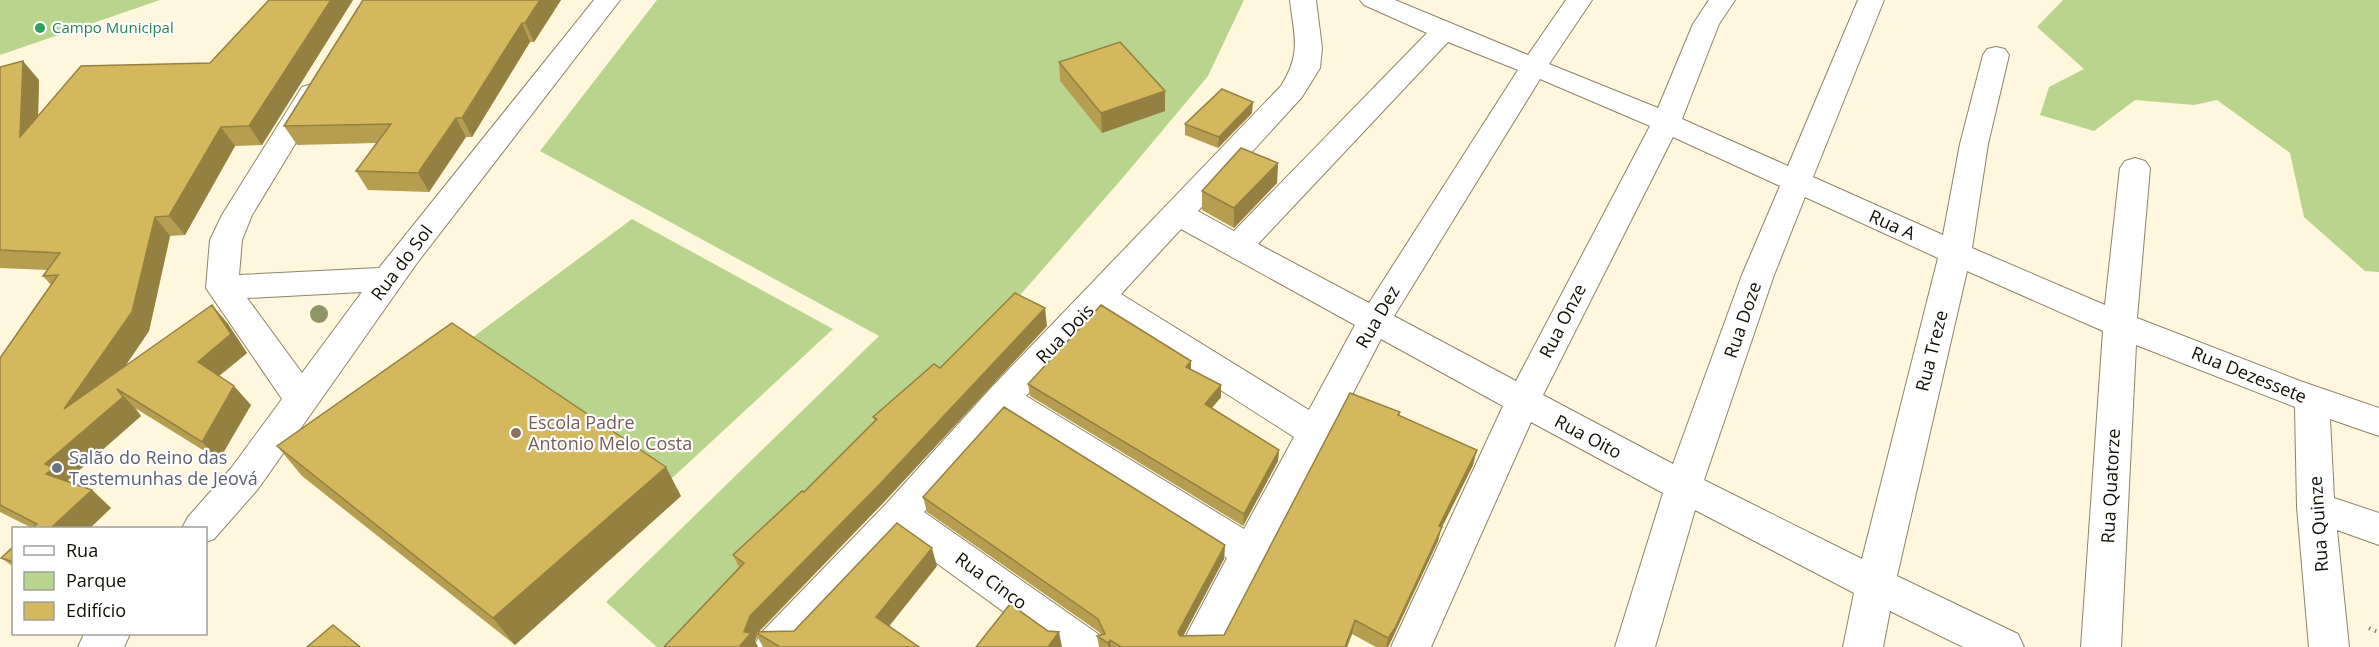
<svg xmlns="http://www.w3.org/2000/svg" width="2379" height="647" font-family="'Open Sans',sans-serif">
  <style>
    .green { fill: #b9d58d }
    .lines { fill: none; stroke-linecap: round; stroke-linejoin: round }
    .minor-casing { stroke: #8d8467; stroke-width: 2 }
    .path { stroke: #8a8472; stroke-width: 4; stroke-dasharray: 1.5 5; stroke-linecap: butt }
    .minor { fill: #fff; fill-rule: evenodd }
    .tree { fill: #8d9466 }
    .wall { fill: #b69e50 }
    .shaded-wall { fill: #948141 }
    .building { fill: #d4b85d; stroke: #948141; stroke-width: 1.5 }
    .leisure-dot { fill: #2e9e5b; stroke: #fff; stroke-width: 2 }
    .education-dot { fill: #8d6e63; stroke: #fff; stroke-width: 2 }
    .worship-dot { fill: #6b7280; stroke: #fff; stroke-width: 2 }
    .labels { text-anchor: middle; stroke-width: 4.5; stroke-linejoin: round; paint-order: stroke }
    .far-leisure-label { font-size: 15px; fill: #27864d; stroke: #fff; text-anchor: start }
    .street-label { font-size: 18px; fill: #110e04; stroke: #fff }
    .education-label { font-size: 18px; fill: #785e54; stroke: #fff; text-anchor: start }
    .worship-label { font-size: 18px; fill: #5b616d; stroke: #fff; text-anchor: start }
  </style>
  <rect width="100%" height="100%" fill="#fef6dd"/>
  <path class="green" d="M0,0H160L0,55Z
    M657,0H1244L1208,76L1126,174L1008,309L938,382L663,647H657L606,602L879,336L540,151Z
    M2063,0H2379V272L2365,271L2304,217L2290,153L2217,100L2194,105L2135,100L2094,131L2040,115L2049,87L2084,69L2037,27Z
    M632,219L833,329L671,479L461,346Z"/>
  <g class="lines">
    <defs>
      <path id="minor" d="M594,0H620L417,263L258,489L214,539L206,542V528H182L188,517L232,467L282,399L206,288L210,240L222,215L302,87L312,84L322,87L326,93L252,215L242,240L239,275L379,268ZM362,292L302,373L247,298Z
        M1290,0H1316L1322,48L1320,68L1302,97L1198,211L1234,231L1427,33L1364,5L1360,0H1395L1528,55L1566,0H1592L1549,64L1658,108L1693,24L1709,0H1735L1719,24L1682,119L1788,166L1858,0H1884L1813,177L1943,235L1960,144L1983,55L1987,49L1996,47L2005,49L2009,55L1988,144L1972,248L2105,305L2120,168L2125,161L2135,158L2145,161L2150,168L2137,318L2300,381L2379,408V436L2330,419L2334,498L2379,513V545L2337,530L2349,647H2309L2297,507L2295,407L2136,345L2121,647H2081L2103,331L1967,271L1897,576L2018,634L2024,647H1963L1890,611L1883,647H1843L1854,593L1695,510L1655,647H1615L1663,493L1531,422L1431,647H1391L1503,406L1381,339L1221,647H1180L1227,558L1006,419L924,512L1098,634L1104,647H1052L902,538L800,647H754L760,634L886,504L990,389L1281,86C1302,53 1294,36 1290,0ZM1448,42L1518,70L1369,303L1258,244ZM1540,79L1650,126L1516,381L1394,316ZM1673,137L1780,186L1742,275L1673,464L1543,395ZM1805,197L1938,258L1862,559L1704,480L1774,275ZM1181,229L1355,325L1309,410L1121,294ZM1102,314L1294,437L1244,529L1026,396Z
        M84,634H130L124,647H78Z"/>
    </defs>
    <use href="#minor" class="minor-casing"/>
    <path class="path" d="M2369,628L2379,633"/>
    <use href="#minor" class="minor"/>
  </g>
  <circle class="tree" cx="319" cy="314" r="9"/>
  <path class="wall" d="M269,0H353L262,145L235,146L185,235L170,236L149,331L125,366L212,305L228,324L247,353L219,376L251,405L219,460L135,408L141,416L68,480L70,483L92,490L111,508L90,528H32L0,512V358L51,285L43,276L47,270L0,268V67L39,80L38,116L210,63Z
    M363,0H561L534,42H530L472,137H466L429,192L368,190L356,171L376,143L297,145L284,126Z
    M1059,62L1165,111L1102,133L1060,81Z
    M1252,113L1218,148L1185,135V124Z
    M1278,163L1277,183L1234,228L1202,210V191Z
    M1047,326L884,502L759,632L794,631L937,566L889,626L919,647H763L757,636L755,641L758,647H664L739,567L733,555L804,492L875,421L873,417L940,368Z
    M1191,369L1221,397L1212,408L1279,450L1278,461L1243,526L1030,396L1028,384Z
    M1400,412L1399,416L1473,465L1441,529L1438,541L1391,641L1388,647H1376L1352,634L1347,647H1099L1097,636L1101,635L1099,632L927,512L923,497L1225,545L1224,559L1183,636L1224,635Z
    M277,446L681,496L515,645L302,476Z
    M14,546V567L1,558Z"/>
  <path class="shaded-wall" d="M331,0H353L262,145L249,126Z
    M540,0H561L534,42L525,23Z
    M522,23L530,42L472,137L462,118Z
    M23,61L39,80L37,156L20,137Z
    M1165,91V111L1102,133L1101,113Z
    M1253,102L1252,113L1218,148L1219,137Z
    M456,118L466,137L429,192L418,173Z
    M221,127L235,146L185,235L169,216Z
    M1278,163L1277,183L1234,228V208Z
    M155,217L170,236L149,331L84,427L64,409Z
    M212,305L228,324L247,353L214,380L198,362Z
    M1045,308L1047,326L884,502L758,632H755L757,636L755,641L758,647H739L744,632L750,616Z
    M1191,361V373L1186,367Z
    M1221,385V397L1205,416V404Z
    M234,386L251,405L219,460L202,442Z
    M117,389L135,408L141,416L68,480L74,486L46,474L45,464Z
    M1279,450L1278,461L1243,526L1244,514Z
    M1477,450L1473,465L1441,529L1438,541L1391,641L1388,647H1386L1388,638L1439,526Z
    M666,467L681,496L515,645L493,618Z
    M92,490L111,508L90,528H57L53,526Z
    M1225,545L1224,559L1178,646V632Z
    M932,548L937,566L882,635L876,617Z
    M1355,620L1352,634L1347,647H1345Z
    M1059,632L1062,647H1048Z
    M1110,640L1111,647H1108V643Z"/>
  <path class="building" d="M269,0H331L249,126L221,127L169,216L155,217L132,312L64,409L212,305L231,334L198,362L234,386L202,442L117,389L123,397L45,464L54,468L46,474L92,490L53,526L63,528H32L37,524L0,505V358L58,275L43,276L60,253L0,250V67L23,61L20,137L81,66L210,63Z
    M363,0H540L525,23H522L462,118H456L418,173L356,171L391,124L284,126Z
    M1120,42L1165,91L1101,113L1059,62Z
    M1222,89L1253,102L1219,137L1185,124Z
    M1241,148L1278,163L1234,208L1202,191Z
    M1015,293L1045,308L879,485L750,616L744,632L751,633L739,647H664L744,563L733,555L802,491L804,492L877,419L873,417L934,364L940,368Z
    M1101,305L1191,361L1186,367L1221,385L1205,404L1279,450L1244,514L1028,384Z
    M452,323L666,467L493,618L277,446Z
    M1350,393L1400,412L1398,415L1477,450L1439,526L1442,527L1395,628L1388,638L1355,620L1345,647H1121L1110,640L1108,643L1097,636L1105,634L1098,619L923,497L1004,407L1225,545L1178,632L1180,636L1224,635Z
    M897,523L932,548L876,617L919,647H780L755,632L794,631Z
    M14,546V562L1,558Z
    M1010,604L1048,631L1059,632L1048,647H976Z
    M333,625L360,647H307Z"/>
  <circle class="leisure-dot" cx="40" cy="28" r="6"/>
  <circle class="education-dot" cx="516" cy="433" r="6"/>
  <circle class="worship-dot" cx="57" cy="468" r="6"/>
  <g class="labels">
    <g class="far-leisure-label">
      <text x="52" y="33">Campo Municipal</text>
    </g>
    <g class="street-label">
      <text transform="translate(1892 225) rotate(24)" y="6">Rua A</text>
      <text transform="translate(402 263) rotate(-53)" y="6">Rua do Sol</text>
      <text transform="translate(1378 317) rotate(-60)" y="6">Rua Dez</text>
      <text transform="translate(1743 320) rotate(-71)" y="6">Rua Doze</text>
      <text transform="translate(1563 321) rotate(-63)" y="6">Rua Onze</text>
      <text transform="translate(1065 334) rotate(-46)" y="6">Rua Dois</text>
      <text transform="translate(1932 351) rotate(-76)" y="6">Rua Treze</text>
      <text transform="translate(2249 375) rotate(22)" y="6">Rua Dezessete</text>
      <text transform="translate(1588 437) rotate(28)" y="6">Rua Oito</text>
      <text transform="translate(2111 486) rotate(-87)" y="6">Rua Quatorze</text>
      <text transform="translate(2319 524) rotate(-94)" y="6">Rua Quinze</text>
      <text transform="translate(991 581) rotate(36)" y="6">Rua Cinco</text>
    </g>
    <g class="education-label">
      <text x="528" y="429">Escola Padre<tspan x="528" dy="21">Antonio Melo Costa</tspan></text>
    </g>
    <g class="worship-label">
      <text x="69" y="464">Salão do Reino das<tspan x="69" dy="21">Testemunhas de Jeová</tspan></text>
    </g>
  </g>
  <rect x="12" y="527" width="195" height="108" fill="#ffffff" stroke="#a09f9b" stroke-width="1.5"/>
  <rect x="24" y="546" width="30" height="9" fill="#ffffff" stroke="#a09f9b" stroke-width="1.5"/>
  <text x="66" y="557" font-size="18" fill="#110e04">Rua</text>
  <rect x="24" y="572" width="30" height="18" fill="#b9d58d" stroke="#a09f9b" stroke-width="1.5"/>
  <text x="66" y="587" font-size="18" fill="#110e04">Parque</text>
  <rect x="24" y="602" width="30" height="18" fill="#d4b85d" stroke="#a09f9b" stroke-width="1.5"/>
  <text x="66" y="617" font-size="18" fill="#110e04">Edifício</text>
</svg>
